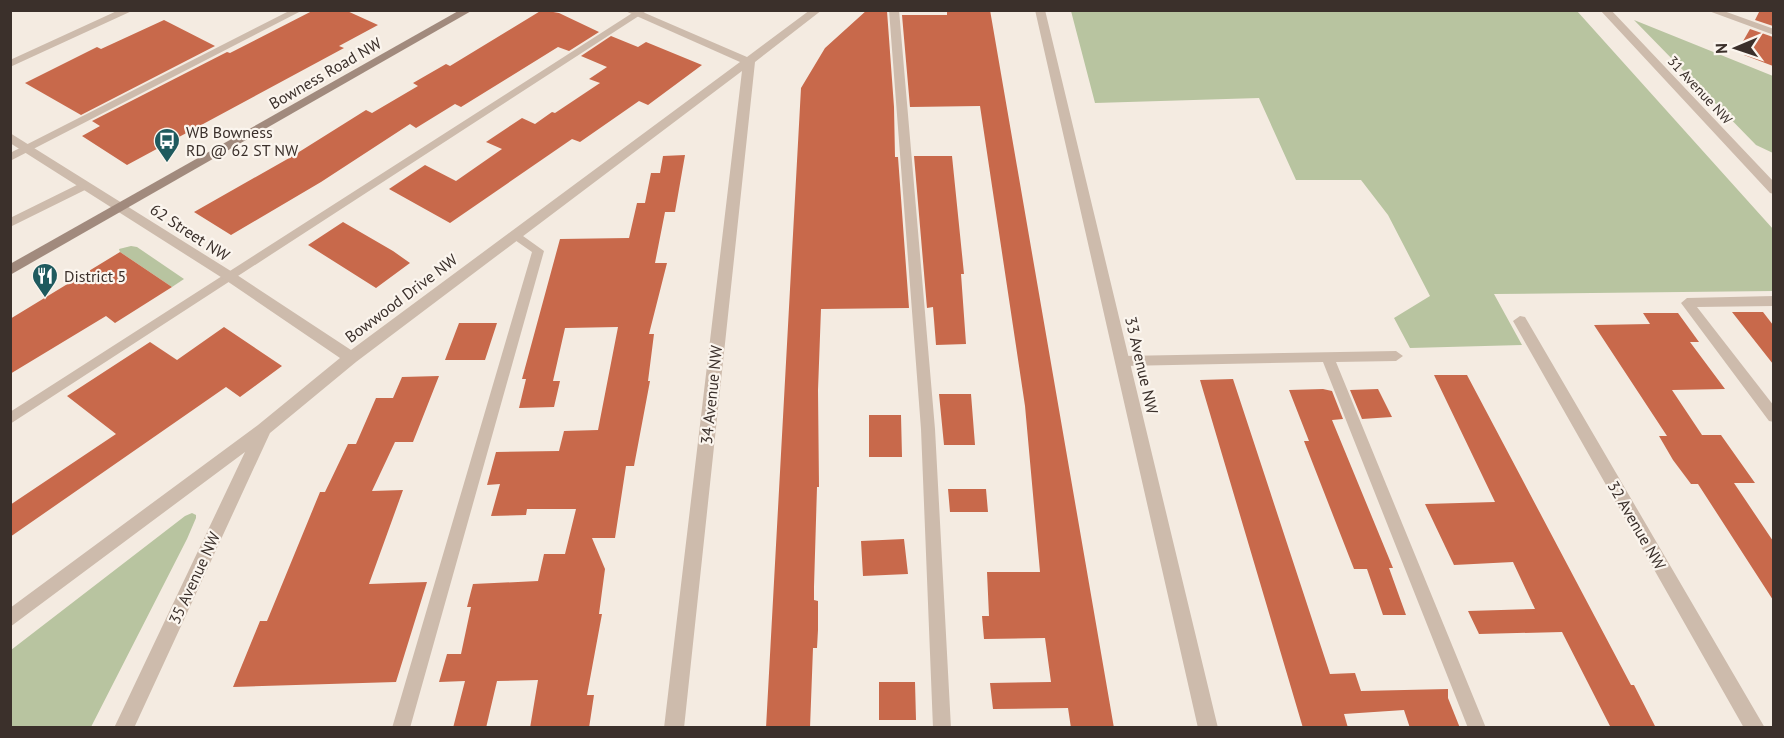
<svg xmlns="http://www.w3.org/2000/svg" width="1784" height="738" font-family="'PT Sans',sans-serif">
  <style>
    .green { fill: #b8c4a0 }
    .building { fill: #c8694b }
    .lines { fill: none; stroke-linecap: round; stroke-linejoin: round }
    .lane { fill: #cdbbac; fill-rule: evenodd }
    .street { fill: #cdbbac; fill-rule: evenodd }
    .secondary { fill: #a18a7d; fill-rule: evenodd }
    .labels { text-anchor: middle; stroke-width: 4.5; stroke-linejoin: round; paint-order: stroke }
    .far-street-label { font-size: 14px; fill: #3b302b; stroke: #fbf5ee }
    .street-label { font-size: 16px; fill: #3b302b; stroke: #fbf5ee }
    .poi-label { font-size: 16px; fill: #3b302b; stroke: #fbf5ee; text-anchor: start }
  </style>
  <rect width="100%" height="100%" fill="#f4ebe1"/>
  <path class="green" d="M1071,11H1577L1773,229V291L1494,294L1522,345L1410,348L1394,318L1430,296L1388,215L1361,180H1296L1259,98L1095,103Z
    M1634,20L1773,76V153L1756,145Z
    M131,246L137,247L184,279L172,287L120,252L119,249Z
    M192,513L196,515V518L187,539L91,727H11V650L185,516Z"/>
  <path class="building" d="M314,10H345L378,25L339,46L344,48L127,165L82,136L100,126L92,121L227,52L230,53Z
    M542,10L559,13L599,32L569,51L558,47L461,107L455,104L416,128L410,124L321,182L231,235L194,212L291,157L366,110L372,113L418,86L413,83L446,64L450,66Z
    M867,10L887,11L894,107L895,157H898L909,308L821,309L818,390L819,487H817L814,587V600L818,601V630L817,648H813L810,728H766L801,88L825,48Z
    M947,10H990L1114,728H1071L1068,708L993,709L990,683L1051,682L1045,638L984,639L982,616H989L987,572H1040L1025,406L980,106L910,107L902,15H947Z
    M1760,10H1773V26L1755,20Z
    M164,20L215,46L81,115L25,83L97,47L101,49Z
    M1750,29L1773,37V66L1744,55L1745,53L1738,50Z
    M611,36L638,47L646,42L702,65L648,105L639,101L580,142L572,139L450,223L389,189L425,165L456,181L502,149L486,142L522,118L535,124L552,112L555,113L600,83L589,79L607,67L581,56Z
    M685,155L675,212H665L655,263H667L649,334H654L648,381H650L634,466H626L615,538H592L605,569L599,614H602L587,695H594L589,728H530L538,680L497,681L486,728H453L465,681L439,682L447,654H461L471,607H467L473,584L538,581L544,554H565L576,509H527L526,515L491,516L500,484L487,485L496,452L559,451L564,431L598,430L618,327L565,328L553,381H560L554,407L519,408L526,379H522L560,239L629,238L637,203H645L651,173H660L663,156Z
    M914,156H952L964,274H961L966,344L936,345L933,307L927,308Z
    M343,222L393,251L410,263L376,288L308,245Z
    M120,252L172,287L115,323L106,316L10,374V319Z
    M1732,312H1763L1773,325V364Z
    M1643,313H1678L1699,342H1690L1725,389L1672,390L1702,435H1721L1755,483H1734L1773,541V600L1698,484H1691L1673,460L1659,436H1667L1594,325L1650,324Z
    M459,323H497L485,360H445Z
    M224,327L282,366L240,397L226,387L10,537V505L116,434L67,396L150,342L177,360Z
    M1434,375H1467L1631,685H1634L1656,728H1611L1562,632L1479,634L1468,611L1535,609L1513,562L1454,565L1425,504L1495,502Z
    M439,376L413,442H395L372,491L403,490L369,584L427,582L396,682L233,687L260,621H267L320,492H325L348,444H356L376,398H393L402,377Z
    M1233,379L1330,674L1355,673L1361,691L1448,689V698L1460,728H1410L1404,710L1344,714L1348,728H1303L1200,380Z
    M1323,389L1332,391L1343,419L1332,420L1393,568H1389L1406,615H1383L1367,569H1354L1304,441H1309L1289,390Z
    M1378,389L1392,417L1362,419L1350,390Z
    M939,394H971L975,445H944Z
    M869,415H901L902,457H869Z
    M948,489H986L988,512H950Z
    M904,539L908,574L863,576L861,541Z
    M879,682H915L916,720H879Z"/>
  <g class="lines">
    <path class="lane" d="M291,10H303L10,161V153Z
      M637,10H648L10,424V412Z
      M889,10H899L935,429L951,728H933L921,429Z
      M1706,10H1721L1774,29V35Z
      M85,181L91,185L89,188L10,227V218Z
      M516,231L544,251L410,728H392L532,252L512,238L510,235Z
      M1774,296V306L1697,307L1774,406V422L1769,421L1681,303L1687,298Z
      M1396,351L1403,356L1396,361L1336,362L1486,728H1468L1323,362L1123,366L1116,361L1123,356Z"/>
    <path class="street" d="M119,10H134L10,67V60Z
      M623,10H638L747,57L810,10H822L755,62L684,728H664L742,71L356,362L270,433L134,728H114L245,452L10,627V608L258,425L340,358L224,279L10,143V133L234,273L351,350L740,62Z
      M1035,10H1045L1218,728H1198Z
      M1600,10H1611L1774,182V194L1770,193Z
      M1520,316L1525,317L1765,728H1744L1513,321Z"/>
    <path class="secondary" d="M460,10H473L10,275V264Z"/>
  </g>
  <defs>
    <symbol id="bus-pin" viewBox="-11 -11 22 30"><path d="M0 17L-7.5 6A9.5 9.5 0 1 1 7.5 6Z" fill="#1f5a5e" stroke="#fbf5ee"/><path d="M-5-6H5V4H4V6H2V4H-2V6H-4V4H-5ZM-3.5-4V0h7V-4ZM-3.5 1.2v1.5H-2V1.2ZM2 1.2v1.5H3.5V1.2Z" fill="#fff"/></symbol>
    <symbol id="restaurant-pin" viewBox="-11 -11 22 30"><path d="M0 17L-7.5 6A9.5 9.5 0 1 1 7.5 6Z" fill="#1f5a5e" stroke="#fbf5ee"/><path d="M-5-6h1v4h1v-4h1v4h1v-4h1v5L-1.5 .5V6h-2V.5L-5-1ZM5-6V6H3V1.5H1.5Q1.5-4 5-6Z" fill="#fff"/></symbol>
  </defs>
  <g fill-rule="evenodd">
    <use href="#bus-pin" x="152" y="126" width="30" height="40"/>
    <use href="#restaurant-pin" x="30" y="261" width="30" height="40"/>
  </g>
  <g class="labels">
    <g class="far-street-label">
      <text transform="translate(1700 90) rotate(47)" y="5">31 Avenue NW</text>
    </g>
    <g class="street-label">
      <text transform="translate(325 73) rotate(-30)" y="6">Bowness Road NW</text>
      <text transform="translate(190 232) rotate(33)" y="6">62 Street NW</text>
      <text transform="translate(401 298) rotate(-37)" y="6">Bowwood Drive NW</text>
      <text transform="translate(1142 365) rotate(77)" y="6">33 Avenue NW</text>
      <text transform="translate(711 395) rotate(-84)" y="6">34 Avenue NW</text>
      <text transform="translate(1637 525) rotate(60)" y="6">32 Avenue NW</text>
      <text transform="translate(194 578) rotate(-65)" y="6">35 Avenue NW</text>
    </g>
    <g class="poi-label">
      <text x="186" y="138">WB Bowness<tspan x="186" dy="18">RD @ 62 ST NW</tspan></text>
      <text x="64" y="282">District 5</text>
    </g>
  </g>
  <rect width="1784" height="738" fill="none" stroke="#3b302b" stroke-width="24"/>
  <g transform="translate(1736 48) rotate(268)" stroke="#fbf5ee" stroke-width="4.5" paint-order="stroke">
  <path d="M0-4.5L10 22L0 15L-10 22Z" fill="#3b302b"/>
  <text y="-9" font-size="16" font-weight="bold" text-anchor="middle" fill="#3b302b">N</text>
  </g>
</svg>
